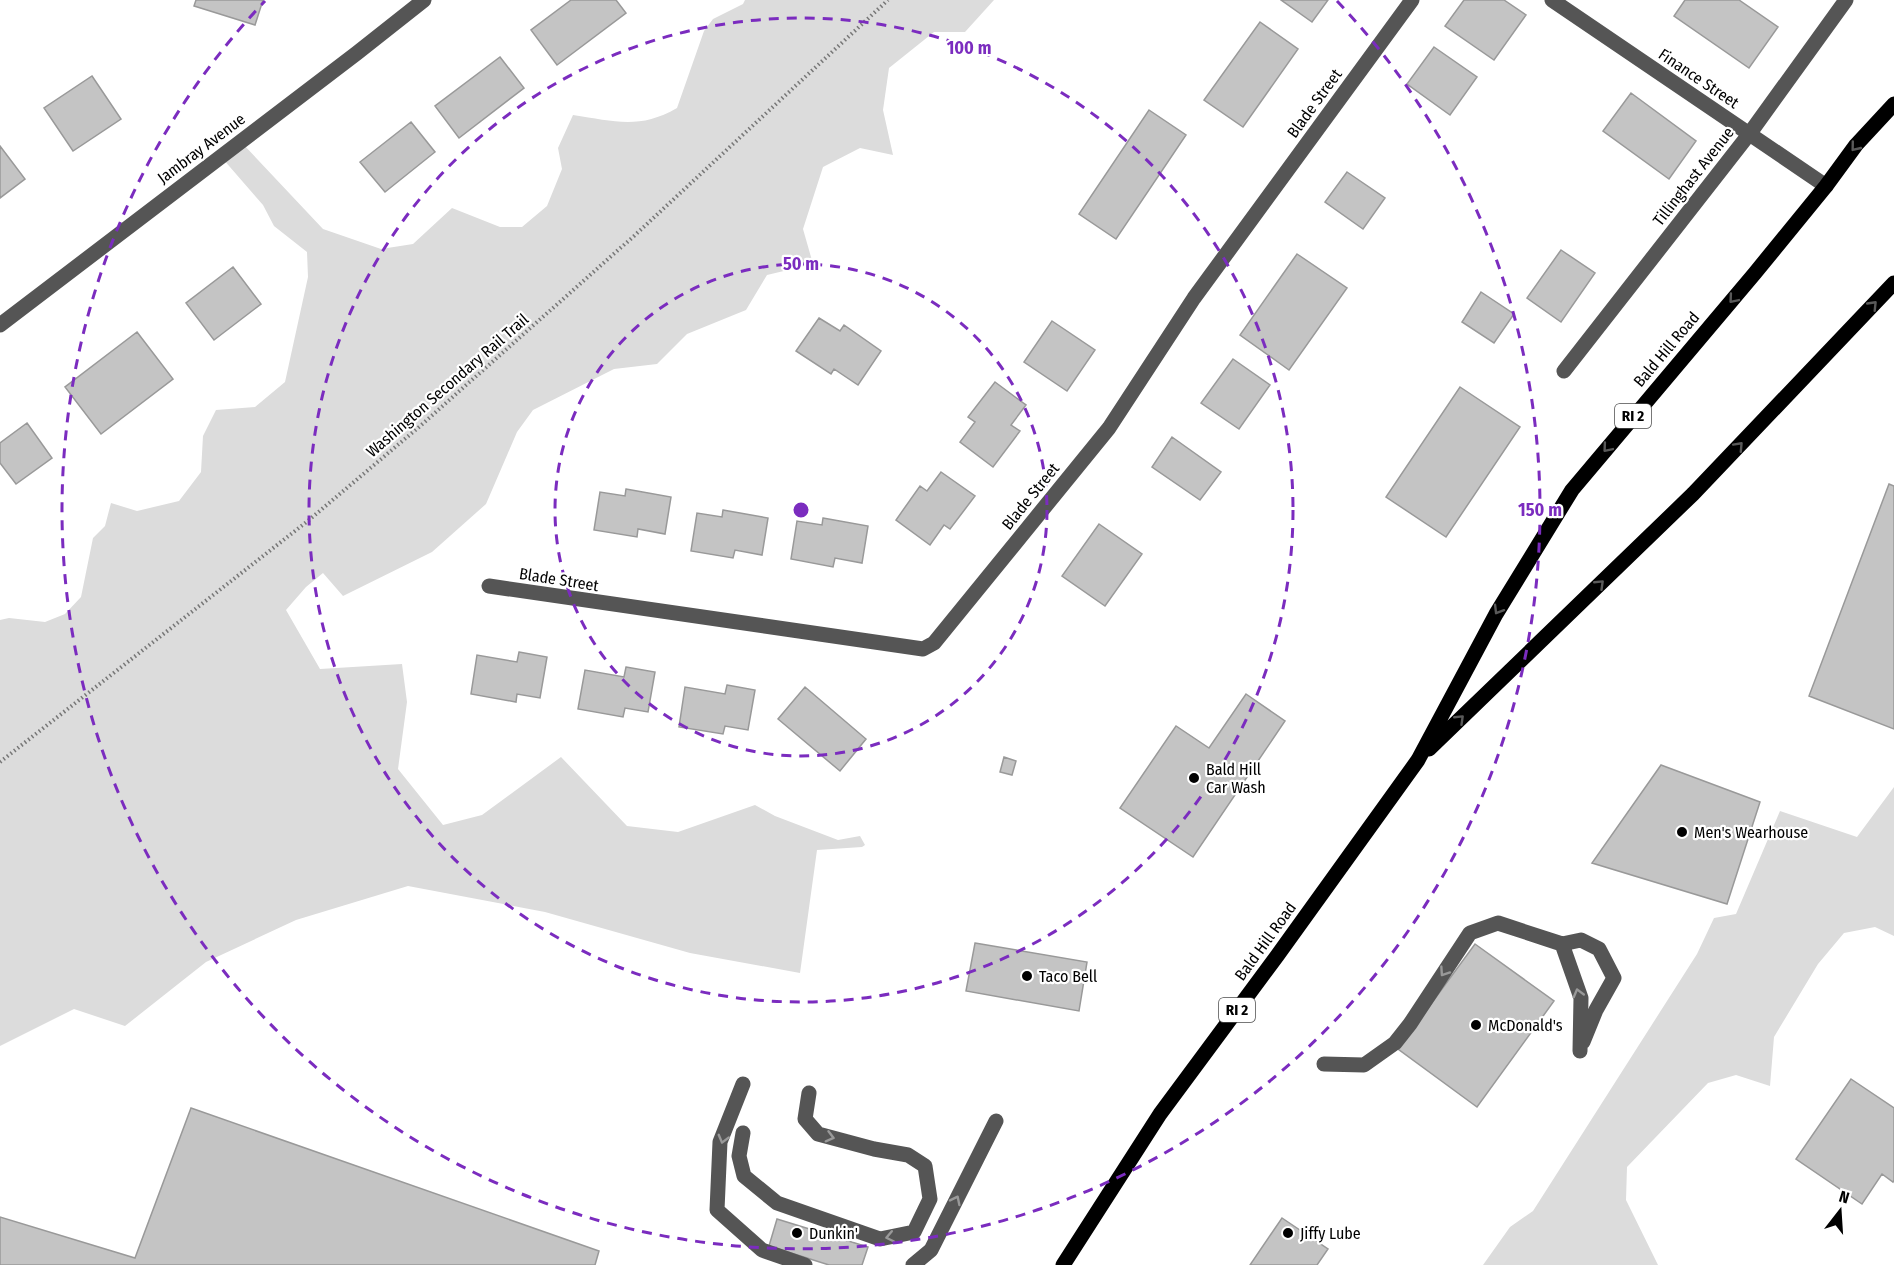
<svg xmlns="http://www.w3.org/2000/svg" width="1894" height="1265" font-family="'Fira Sans Condensed',sans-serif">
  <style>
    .green { fill: #dcdcdc }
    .building { fill: #c4c4c4; stroke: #999; stroke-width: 1.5 }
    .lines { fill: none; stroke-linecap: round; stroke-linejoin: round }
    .path { stroke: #777; stroke-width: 4; stroke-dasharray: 1.5 3; stroke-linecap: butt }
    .minor { stroke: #555; stroke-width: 15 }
    .major { stroke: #000; stroke-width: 15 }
    .oneway { stroke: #595959 }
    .oneway2 { stroke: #999 }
    .ring { fill: none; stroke: #7b2cbf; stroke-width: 3; stroke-dasharray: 10 8 }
    .poi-dot { fill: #000; stroke: #fff; stroke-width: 2 }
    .labels { text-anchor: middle; stroke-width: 4.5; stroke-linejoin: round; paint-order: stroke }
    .shield { fill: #fff; stroke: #4c4c4c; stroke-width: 1.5 }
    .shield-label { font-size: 15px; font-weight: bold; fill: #000 }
    .street-label { font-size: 16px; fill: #000; stroke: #fff }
    .poi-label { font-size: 16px; fill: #000; stroke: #fff; text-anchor: start }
    .centre { fill: #7b2cbf; stroke: #fff; stroke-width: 3 }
    .ring-label { font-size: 18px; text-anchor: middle; font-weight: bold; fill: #7b2cbf; stroke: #fff; stroke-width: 4.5; stroke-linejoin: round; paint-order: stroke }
  </style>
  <rect width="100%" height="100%" fill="#fff"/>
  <path class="green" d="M745,0H994L965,32H934L889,68L883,110L893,155L860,148L823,167L803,229L813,264L767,275L746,310L687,334L657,364L614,369L533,410L517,432L486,504L432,552L343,596L323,573L306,587L286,610L320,669L402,664L407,702L398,769L443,825L482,815L561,757L627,826L678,832L755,805L775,816L838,840L860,836L865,845L862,847L817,850L800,973L690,953L545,912L408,886L296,920L206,962L125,1026L74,1009L0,1046V620L9,618L45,622L65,614L81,597L93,538L105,526L111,503L137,511L179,501L201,472L203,436L216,410L255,407L285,382L308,277L307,252L274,226L263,205L223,159L242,143L323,229L381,249L413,244L452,208L500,227H522L547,206L562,169L558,148L573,115C614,121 639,130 677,108L704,31L713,19L743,4Z
    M1894,787V936L1875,927L1844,933L1818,964L1774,1037L1770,1086L1736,1075L1708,1083L1627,1167L1626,1200L1658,1265H1483L1510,1227L1533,1211L1697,954L1714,918L1736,914L1780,811L1857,837Z"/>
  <path class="building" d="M196,0H263L255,25L194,6Z
    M571,0H616L626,13L557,65L531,30Z
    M1281,0H1328L1312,22Z
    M1464,0H1504L1526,15L1494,60L1445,26Z
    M1685,0H1739L1778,27L1749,68L1674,16Z
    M1260,22L1298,49L1243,127L1204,100Z
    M1434,47L1477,77L1450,115L1407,84Z
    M500,57L524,88L459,138L435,106Z
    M92,76L121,119L73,151L44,108Z
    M1631,93L1696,141L1669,179L1603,131Z
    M1149,110L1186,135L1116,239L1079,214Z
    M411,122L435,152L385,192L360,162Z
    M0,146L25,179L0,198Z
    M1347,172L1385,198L1363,229L1325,202Z
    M1561,250L1595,273L1561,322L1527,298Z
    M1297,254L1347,288L1289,370L1240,335Z
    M233,267L261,304L214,340L186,303Z
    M1481,292L1514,314L1494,343L1462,322Z
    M819,318L840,331L844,325L881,351L858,385L834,369L831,374L796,351Z
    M1052,321L1095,350L1067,391L1024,362Z
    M137,332L173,379L101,434L65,387Z
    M1233,359L1270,385L1239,429L1201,403Z
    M995,382L1026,405L1011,425L1020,431L993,467L960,442L975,422L968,417Z
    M1460,387L1520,427L1446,537L1386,497Z
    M27,423L52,458L16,484L0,463V443Z
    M1172,437L1221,472L1200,500L1152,467Z
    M941,472L975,496L950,529L944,525L930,545L896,520L920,486L927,491Z
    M1889,484L1894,486V729L1809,696Z
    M626,489L671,497L665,534L638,529L637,537L594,530L600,492L625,496Z
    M723,510L768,518L762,555L735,550L733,558L691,551L697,513L722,517Z
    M823,518L868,526L862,563L835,558L833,567L791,559L797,521L822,525Z
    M1099,524L1142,554L1105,606L1062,576Z
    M519,652L547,657L540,698L517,694L516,702L471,694L477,655L517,662Z
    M626,667L655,672L648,712L625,708L623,717L578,709L585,670L624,677Z
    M727,685L755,690L748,730L725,726L723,734L679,727L685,687L725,694Z
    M805,687L866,739L840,771L778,719Z
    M1246,694L1285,721L1193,857L1120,808L1176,726L1209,748Z
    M1004,757L1016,761L1012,775L1000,772Z
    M1661,765L1760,802L1727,904L1592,863Z
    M975,943L1087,962L1079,1011L966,991Z
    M1475,944L1554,1001L1477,1107L1398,1049Z
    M1851,1079L1894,1108V1180L1893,1182L1882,1174L1862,1204L1796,1159Z
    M191,1108L599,1251L595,1265H0V1217L135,1258Z
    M1282,1218L1328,1249L1317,1265H1250Z
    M777,1219L868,1247L862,1265H829L769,1246Z"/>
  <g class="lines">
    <path class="path" d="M0,762L309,520L419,427L634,236L888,0"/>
    <path class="minor" d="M1552,0L1826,186
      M0,325L357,53L424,0
      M1564,371L1750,133L1846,0
      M489,586L923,649L934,643L1109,428L1194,298L1412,0
      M1562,944L1581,940L1599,949L1614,978L1596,1010L1583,1042
      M1324,1064L1364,1065L1395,1043L1410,1024L1470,933L1498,923L1562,944L1581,998L1580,1051
      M743,1084L720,1142L717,1210L762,1250L805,1265
      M743,1133L739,1156L744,1176L777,1203L880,1239L914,1232L930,1199L925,1166L908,1155L874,1149L818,1134L805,1119L809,1093
      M913,1265L931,1250L996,1121"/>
    <path class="major" d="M1429,749L1693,494L1894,283
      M1063,1265L1160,1114L1277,956L1418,760L1496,614L1572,490L1755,273L1826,186L1856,145L1894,104"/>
  </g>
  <defs><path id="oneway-chevron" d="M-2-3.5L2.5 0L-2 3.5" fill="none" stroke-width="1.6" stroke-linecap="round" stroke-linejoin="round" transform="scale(1.5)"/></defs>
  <g class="oneway">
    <use href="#oneway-chevron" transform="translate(1855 147) rotate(129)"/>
    <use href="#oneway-chevron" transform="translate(1733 299) rotate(130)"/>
    <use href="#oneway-chevron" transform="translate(1873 305) rotate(-46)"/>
    <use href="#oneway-chevron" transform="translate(1739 446) rotate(-47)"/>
    <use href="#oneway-chevron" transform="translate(1607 448) rotate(130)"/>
    <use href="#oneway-chevron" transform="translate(1600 584) rotate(-44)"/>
    <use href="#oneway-chevron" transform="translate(1498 610) rotate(121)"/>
    <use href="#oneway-chevron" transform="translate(1460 719) rotate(-44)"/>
  </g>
  <g class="oneway2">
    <use href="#oneway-chevron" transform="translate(1444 972) rotate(124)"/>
    <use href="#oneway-chevron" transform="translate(1578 993) rotate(-105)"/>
    <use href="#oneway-chevron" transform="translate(830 1137) rotate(15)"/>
    <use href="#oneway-chevron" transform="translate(723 1139) rotate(105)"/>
    <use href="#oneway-chevron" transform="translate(956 1200) rotate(-64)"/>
    <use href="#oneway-chevron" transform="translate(890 1237) rotate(168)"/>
  </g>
  <g class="ring">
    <circle cx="801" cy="510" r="246"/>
    <circle cx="801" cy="510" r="492"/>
    <path d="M1337 1A739 739 0 1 1 265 1"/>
  </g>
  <g class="poi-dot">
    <circle cx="1194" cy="778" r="6"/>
    <circle cx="1682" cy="832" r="6"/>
    <circle cx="1027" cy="976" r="6"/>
    <circle cx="1476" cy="1025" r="6"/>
    <circle cx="797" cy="1233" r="6"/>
    <circle cx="1288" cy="1233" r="6"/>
  </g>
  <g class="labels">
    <g class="shield">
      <rect x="1615" y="404" width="36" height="24" rx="4.5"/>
      <rect x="1219" y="998" width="36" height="24" rx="4.5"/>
    </g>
    <g class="shield-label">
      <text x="1633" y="421">RI 2</text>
      <text x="1237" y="1015">RI 2</text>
    </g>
    <g class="street-label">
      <text transform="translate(1699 78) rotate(34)" y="6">Finance Street</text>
      <text transform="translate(1314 103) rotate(-54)" y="6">Blade Street</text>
      <text transform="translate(201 148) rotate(-37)" y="6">Jambray Avenue</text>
      <text transform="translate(1693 176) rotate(-52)" y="6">Tillinghast Avenue</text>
      <text transform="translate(1666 349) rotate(-50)" y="6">Bald Hill Road</text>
      <text transform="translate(447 385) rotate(-41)" y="6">Washington Secondary Rail Trail</text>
      <text transform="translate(1030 496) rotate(-51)" y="6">Blade Street</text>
      <text transform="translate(559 579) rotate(9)" y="6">Blade Street</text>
      <text transform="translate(1265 941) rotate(-54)" y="6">Bald Hill Road</text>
    </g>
    <g class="poi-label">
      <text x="1206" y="775">Bald Hill<tspan x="1206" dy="18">Car Wash</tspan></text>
      <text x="1694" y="838">Men's Wearhouse</text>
      <text x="1039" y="982">Taco Bell</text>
      <text x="1488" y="1031">McDonald's</text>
      <text x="809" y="1239">Dunkin'</text>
      <text x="1300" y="1239">Jiffy Lube</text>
    </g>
  </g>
  <circle cx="801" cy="510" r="9" class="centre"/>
  <g class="ring-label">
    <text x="969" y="54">100 m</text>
    <text x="801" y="270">50 m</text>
    <text x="1540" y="516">150 m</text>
  </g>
  <g transform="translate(1840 1211) rotate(17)" stroke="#ffffff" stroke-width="4.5" paint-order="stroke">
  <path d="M0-4.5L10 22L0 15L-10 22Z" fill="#000000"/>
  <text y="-9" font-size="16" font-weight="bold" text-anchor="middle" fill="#000000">N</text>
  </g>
</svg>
